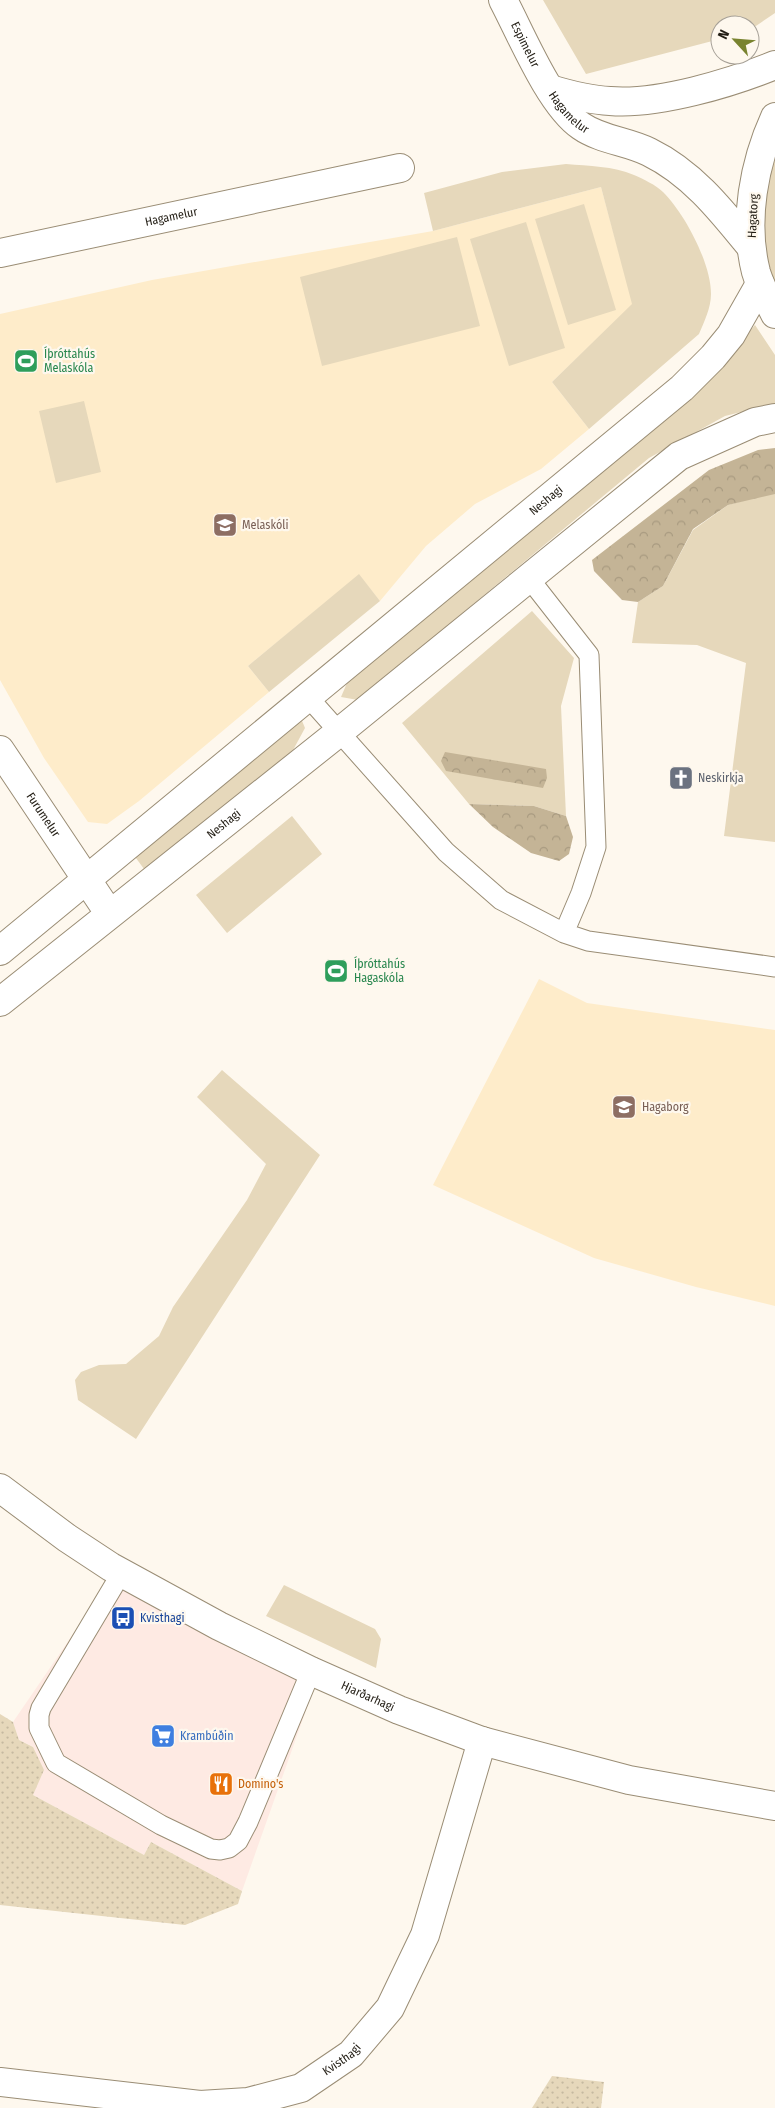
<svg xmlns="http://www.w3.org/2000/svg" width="775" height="2108" font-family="'Fira Sans Condensed',sans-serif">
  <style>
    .commercial { fill: #feeae3 }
    .built { fill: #feecca }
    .green { fill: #e6d8bb }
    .forest { fill: url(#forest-crowns) }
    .park { fill: url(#park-dots) }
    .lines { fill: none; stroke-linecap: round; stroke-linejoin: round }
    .lane-casing { stroke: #9a8d75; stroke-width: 21 }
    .street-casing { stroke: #9a8d75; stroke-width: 30 }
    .secondary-casing { stroke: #9a8d75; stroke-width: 30 }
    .lane { stroke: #fff; stroke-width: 19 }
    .street { stroke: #fff; stroke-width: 28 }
    .secondary { stroke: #fff; stroke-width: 28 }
    .labels { text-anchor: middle; stroke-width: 4.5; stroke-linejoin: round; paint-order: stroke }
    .street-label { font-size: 12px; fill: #221d14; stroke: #fef8ee }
    .leisure-label { font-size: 12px; fill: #27864d; stroke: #fef8ee; text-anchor: start }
    .education-label { font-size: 12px; fill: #785e54; stroke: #fef8ee; text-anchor: start }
    .worship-label { font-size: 12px; fill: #5b616d; stroke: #fef8ee; text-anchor: start }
    .transit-label { font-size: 12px; fill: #164399; stroke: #fef8ee; text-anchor: start }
    .shop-label { font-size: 12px; fill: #366cbe; stroke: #fef8ee; text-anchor: start }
    .food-label { font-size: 12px; fill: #c56008; stroke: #fef8ee; text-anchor: start }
  </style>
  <defs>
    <pattern id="forest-crowns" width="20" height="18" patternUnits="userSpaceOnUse" patternTransform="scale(1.25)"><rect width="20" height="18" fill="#c4b496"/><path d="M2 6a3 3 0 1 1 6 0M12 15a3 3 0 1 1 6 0" fill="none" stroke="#a89a80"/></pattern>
    <pattern id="park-dots" width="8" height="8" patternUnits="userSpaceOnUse" patternTransform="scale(1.25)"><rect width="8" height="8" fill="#e6d8bb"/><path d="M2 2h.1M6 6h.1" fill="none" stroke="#c5b9a0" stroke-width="1.8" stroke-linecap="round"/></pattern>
  </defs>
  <rect width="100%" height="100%" fill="#fef8ee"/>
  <path class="commercial" d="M110,1580L316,1682L242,1891L151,1842L144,1855L33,1795V1747L19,1740L13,1722Z"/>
  <path class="built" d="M601,187L633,304L552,382L589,429L541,469L475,504L426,546L380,601L359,575L248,666L269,692L139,801L107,824L88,822L44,758L0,680V314L152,280L433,231Z
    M539,979L587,1003L775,1030V1306L696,1287L594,1258L433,1185Z"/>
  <path class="green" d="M543,0H775V13L750,30V25H720V39L586,74Z
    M775,142V287L761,250L770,157Z
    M566,164C589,166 613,166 634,175C643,179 656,185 663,192C685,214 711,263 711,294C711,308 704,322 699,334L589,429L552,382L632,304L601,187L433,231L424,193L502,172Z
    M584,204L616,310L568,325L535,219Z
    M526,222L565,348L509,366L470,239Z
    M457,237L480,326L322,366L300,277Z
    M755,325L775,355V406H765L725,416L649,458L358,700L341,697L347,683L701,387Z
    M84,401L101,472L56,483L39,411Z
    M770,493L775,494V842L724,836L746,663L697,645L632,643L638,602L663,586L693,530L728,505Z
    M359,574L380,601L269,692L248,666Z
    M532,611L574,658L561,706L566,816L534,806L469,804L402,723Z
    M300,716L305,728L292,752L144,869L133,854Z
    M292,816L322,854L227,933L196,895Z
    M222,1070L320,1155L136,1439L78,1400L75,1380L81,1372L99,1365L126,1364L159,1336L173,1307L247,1200L266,1164L197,1097Z
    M284,1585L375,1629L381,1639L376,1668L266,1616Z"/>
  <path class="forest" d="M775,448V494L728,505L693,529L663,586L638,602L622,600L594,571L592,560L709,470L758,450Z
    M445,752L546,769L547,778L543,788L446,771L441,761Z
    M469,804L534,806L566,816L573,837L569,854L559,861L531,853L493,827Z"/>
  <path class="park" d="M0,1714L13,1722L19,1740L33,1747L44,1770L33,1795L144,1855L151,1842L242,1891L238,1904L185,1925L0,1905Z
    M552,2076L604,2082L601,2108H532Z"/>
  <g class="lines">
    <defs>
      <path id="lane" d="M528,577L589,655L596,847L581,893L564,933
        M308,697L446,852L501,900L564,933L588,941L775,967
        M122,1572L41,1708L39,1715V1728L56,1763L161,1825L211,1849L220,1850L229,1848L238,1841L248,1822L311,1671"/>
      <g id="street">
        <path id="s1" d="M503,0C521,34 550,105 581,126C601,140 627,141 649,152C692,173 721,210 751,247"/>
        <path d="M550,89C570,95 589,100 610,101C658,105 731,83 775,65"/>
        <path id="s2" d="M0,253L400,168"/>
        <path id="s3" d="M0,750L109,913"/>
        <path id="s4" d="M0,1488L67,1538L111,1567L219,1626L311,1671L399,1710L482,1741L629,1780L775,1806"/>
        <path id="s5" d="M0,2082L200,2105L248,2102L301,2088L351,2054L390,2008L425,1935L482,1741"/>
      </g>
      <g id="secondary">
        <path d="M775,117C754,163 743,221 756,272C760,286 768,300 775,314"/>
        <path id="s6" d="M0,951L682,388L713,357L731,335L760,284"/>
        <path id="s7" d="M0,1002L338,733L679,456L755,422L775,418"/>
      </g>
    </defs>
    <use href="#lane" class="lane-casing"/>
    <use href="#street" class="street-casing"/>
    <use href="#secondary" class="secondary-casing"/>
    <use href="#lane" class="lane"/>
    <use href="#street" class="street"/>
    <use href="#secondary" class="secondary"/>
  </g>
  <defs>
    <symbol id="stadium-square" viewBox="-11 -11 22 22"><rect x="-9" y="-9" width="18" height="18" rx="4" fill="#2e9e5b" stroke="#fef8ee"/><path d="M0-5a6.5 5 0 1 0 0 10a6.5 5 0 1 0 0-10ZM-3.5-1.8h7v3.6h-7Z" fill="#fff"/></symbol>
    <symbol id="school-square" viewBox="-11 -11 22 22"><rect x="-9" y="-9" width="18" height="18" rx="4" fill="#8d6e63" stroke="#fef8ee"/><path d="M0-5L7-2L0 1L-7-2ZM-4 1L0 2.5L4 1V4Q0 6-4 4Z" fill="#fff"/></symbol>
    <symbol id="church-square" viewBox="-11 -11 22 22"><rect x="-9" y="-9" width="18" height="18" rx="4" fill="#6b7280" stroke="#fef8ee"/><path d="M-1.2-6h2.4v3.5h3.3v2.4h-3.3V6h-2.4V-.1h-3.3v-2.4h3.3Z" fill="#fff"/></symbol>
    <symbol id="bus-square" viewBox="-11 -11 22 22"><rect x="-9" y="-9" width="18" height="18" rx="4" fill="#1a4fb4" stroke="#fef8ee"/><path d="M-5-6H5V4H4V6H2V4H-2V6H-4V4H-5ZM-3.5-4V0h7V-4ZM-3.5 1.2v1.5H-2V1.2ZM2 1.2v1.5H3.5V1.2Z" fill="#fff"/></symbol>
    <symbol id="supermarket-square" viewBox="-11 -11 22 22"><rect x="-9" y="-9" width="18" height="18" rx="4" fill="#3f7fe0" stroke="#fef8ee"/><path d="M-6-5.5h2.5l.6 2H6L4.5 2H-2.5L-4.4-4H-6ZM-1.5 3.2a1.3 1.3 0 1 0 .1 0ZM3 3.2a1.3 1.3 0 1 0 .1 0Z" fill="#fff"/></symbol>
    <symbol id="restaurant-square" viewBox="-11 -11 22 22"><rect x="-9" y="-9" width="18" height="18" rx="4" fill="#e8710a" stroke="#fef8ee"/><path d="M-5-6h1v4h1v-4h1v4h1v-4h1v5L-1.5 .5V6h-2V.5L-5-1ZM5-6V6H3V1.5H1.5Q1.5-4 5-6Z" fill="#fff"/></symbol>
  </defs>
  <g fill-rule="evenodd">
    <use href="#stadium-square" x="12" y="347" width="28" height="28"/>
    <use href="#school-square" x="211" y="511" width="28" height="28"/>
    <use href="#church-square" x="667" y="764" width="28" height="28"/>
    <use href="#stadium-square" x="322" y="957" width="28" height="28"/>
    <use href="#school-square" x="610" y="1093" width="28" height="28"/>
    <use href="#bus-square" x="109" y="1604" width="28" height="28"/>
    <use href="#supermarket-square" x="149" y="1722" width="28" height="28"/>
    <use href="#restaurant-square" x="207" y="1770" width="28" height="28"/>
  </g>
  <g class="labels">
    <g class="street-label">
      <text dy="4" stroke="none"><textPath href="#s1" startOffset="50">Espimelur</textPath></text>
      <text dy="4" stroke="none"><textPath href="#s1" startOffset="131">Hagamelur</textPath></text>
      <text transform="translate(753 216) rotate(-87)" y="4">Hagatorg</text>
      <text dy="4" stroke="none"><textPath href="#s2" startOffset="175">Hagamelur</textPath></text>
      <text dy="4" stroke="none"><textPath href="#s6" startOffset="708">Neshagi</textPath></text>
      <text dy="4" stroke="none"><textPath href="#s3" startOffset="78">Furumelur</textPath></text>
      <text dy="4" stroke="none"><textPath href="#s7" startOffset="286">Neshagi</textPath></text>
      <text dy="4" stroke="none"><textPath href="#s4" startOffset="424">Hjarðarhagi</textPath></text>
      <text dy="4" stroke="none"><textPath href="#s5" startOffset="354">Kvisthagi</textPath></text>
    </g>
    <g class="leisure-label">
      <text x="44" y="358">Íþróttahús<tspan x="44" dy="14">Melaskóla</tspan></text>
      <text x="354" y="968">Íþróttahús<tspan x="354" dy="14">Hagaskóla</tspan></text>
    </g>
    <g class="education-label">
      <text x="242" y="529">Melaskóli</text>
      <text x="642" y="1111">Hagaborg</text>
    </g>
    <g class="worship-label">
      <text x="698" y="782">Neskirkja</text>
    </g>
    <g class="transit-label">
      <text x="140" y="1622">Kvisthagi</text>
    </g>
    <g class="shop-label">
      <text x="180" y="1740">Krambúðin</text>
    </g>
    <g class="food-label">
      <text x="238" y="1788">Domino's</text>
    </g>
  </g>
  <g transform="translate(735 40) rotate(296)"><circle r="24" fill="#fef8ee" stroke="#a6a097"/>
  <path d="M0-4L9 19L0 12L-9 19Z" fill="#79832f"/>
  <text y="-8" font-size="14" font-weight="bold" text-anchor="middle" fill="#221d14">N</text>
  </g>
</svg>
